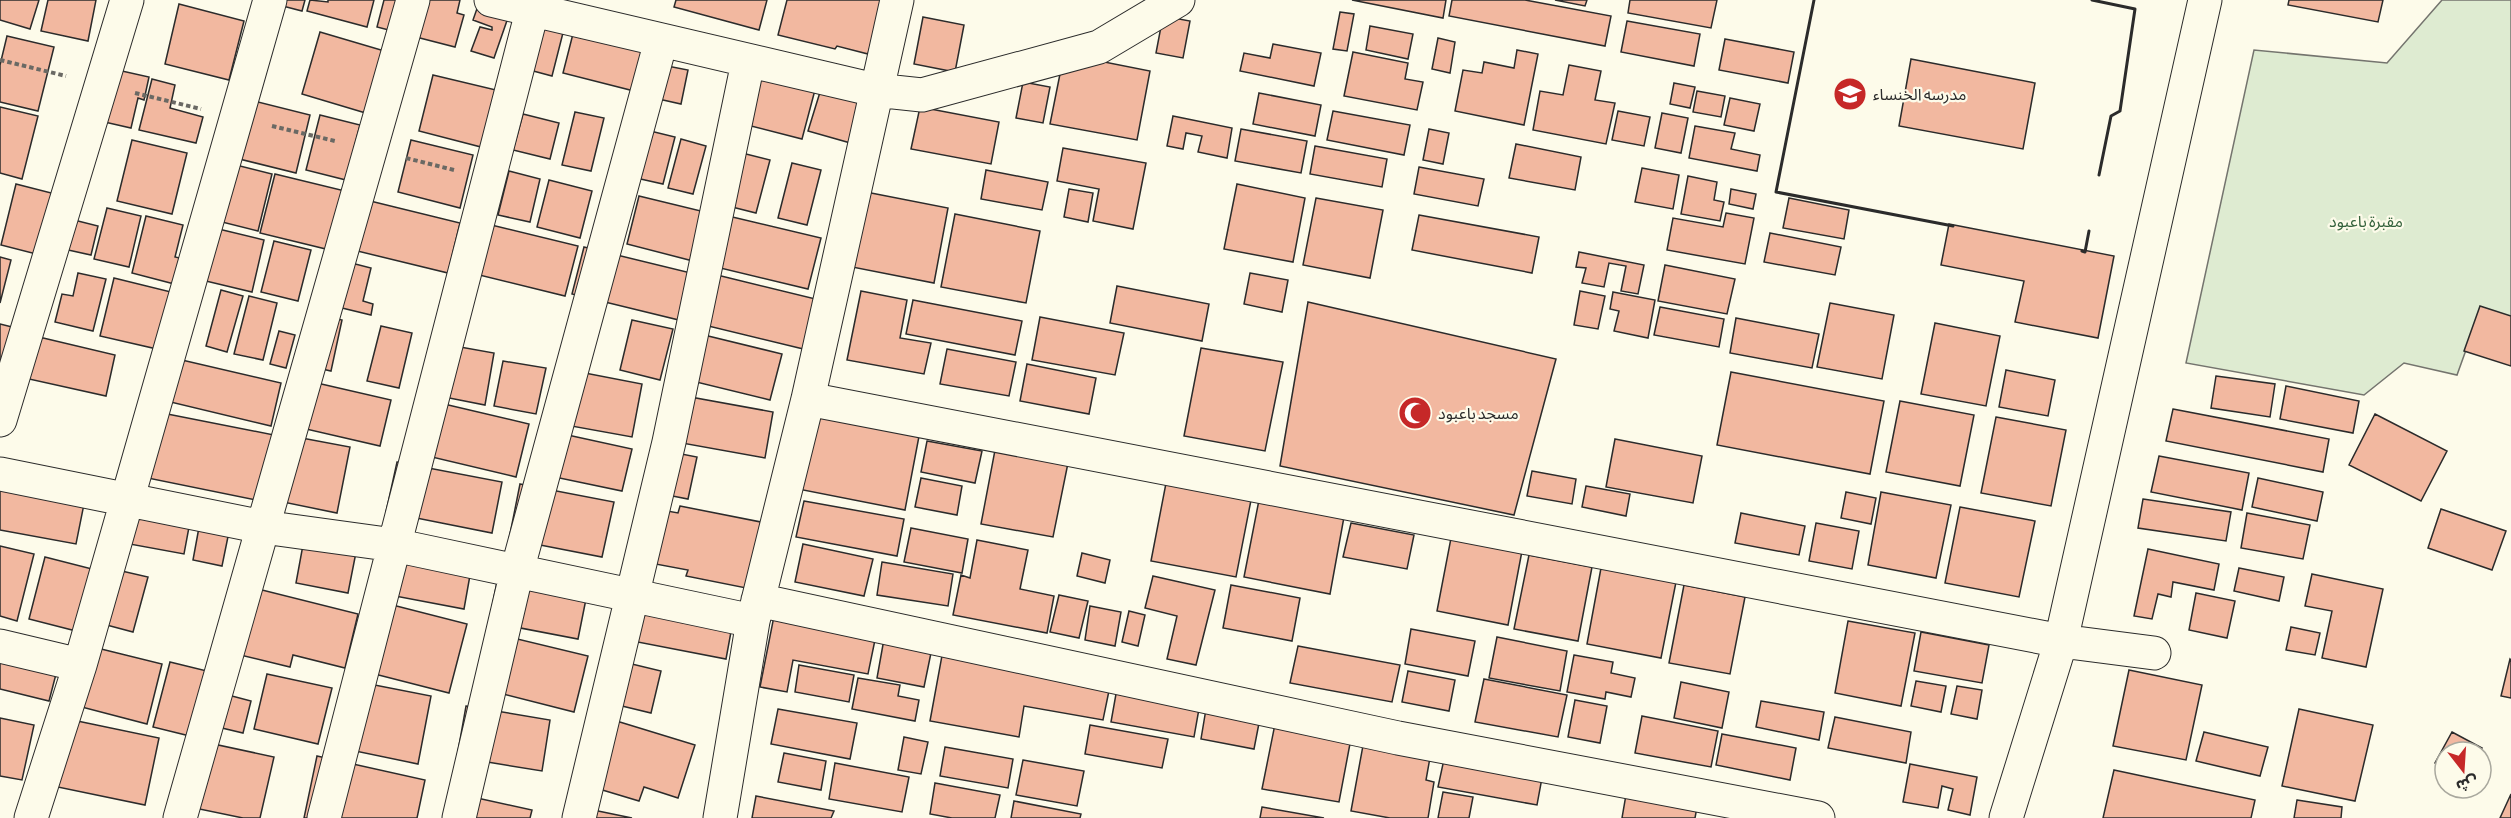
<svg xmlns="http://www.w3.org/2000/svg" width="2511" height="818" font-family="'Asap Condensed','Noto Sans Arabic',sans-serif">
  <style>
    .green { fill: #deebd1; stroke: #74746e; stroke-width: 1.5 }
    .building { fill: #f2b8a0; stroke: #2b2b2b; stroke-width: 1.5 }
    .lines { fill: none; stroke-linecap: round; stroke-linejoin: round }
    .street-casing { stroke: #2b2b2b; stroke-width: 35 }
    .path { stroke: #6a6964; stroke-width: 4; stroke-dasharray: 4.5 3; stroke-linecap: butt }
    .street { stroke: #fdfbea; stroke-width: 33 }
    .wall { stroke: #2b2b2b; stroke-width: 3 }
    .labels { text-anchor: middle; stroke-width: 4.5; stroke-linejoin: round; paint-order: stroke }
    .poi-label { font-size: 16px; fill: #2b2b2b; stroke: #fdfbea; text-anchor: start }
    .park-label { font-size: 16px; fill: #34623c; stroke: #fdfbea }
  </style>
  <rect width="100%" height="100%" fill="#fdfbea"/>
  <path class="green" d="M2442,0H2511V323L2480,311L2457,375L2404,363L2364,395L2186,363L2254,50L2387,63Z"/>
  <path class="building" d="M0,0H39L30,29L0,20Z
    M48,0H96L88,41L41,31Z
    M271,0H305L302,11L271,3Z
    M310,0L328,2V0H374L367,27L307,11Z
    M384,0H460L457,13L464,15L455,47L377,27Z
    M480,0L511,9L494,58L471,51L480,27L492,30V27L473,20Z
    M676,0H767L759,30L674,7Z
    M787,0H883L868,54L837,46L835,49L778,35Z
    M1352,0H1446L1443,18Z
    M1452,0H1525L1611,16L1605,46L1449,16Z
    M1555,0H1587L1585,6Z
    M1630,0H1717L1711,28L1628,13Z
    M2289,0H2383L2378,22L2288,5Z
    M179,4L244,21L229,80L165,64Z
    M1340,12L1354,14L1347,51L1333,49Z
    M536,14L566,21L552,76L522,68Z
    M1163,16L1190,21L1183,58L1156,53Z
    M923,17L964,25L955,72L914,64Z
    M1627,21L1700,34L1694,66L1621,52Z
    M576,22L652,42L638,92L563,73Z
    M1370,26L1413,34L1408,59L1366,50Z
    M320,32L398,55L379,117L302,94Z
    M7,36L54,47L38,111L0,102V65Z
    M1438,38L1455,42L1450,73L1432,69Z
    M1725,39L1794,52L1788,83L1719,70Z
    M1273,44L1321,53L1314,86L1240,71L1244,53L1270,58Z
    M1517,50L1538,54L1524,125L1455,111L1463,70L1482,73L1484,62L1514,68Z
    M1353,52L1408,63L1405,79L1423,82L1417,110L1344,96Z
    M1064,54L1150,71L1137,140L1050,124Z
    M760,56L820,71L802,139L743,124Z
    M1911,59L2035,83L2023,149L1899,126Z
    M652,63L688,70L681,104L645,96Z
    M1569,65L1601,71L1595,100L1615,103L1606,144L1533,130L1540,91L1563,95Z
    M113,69L149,77L144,100L138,98L131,128L100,121Z
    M433,75L496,90L481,147L419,131Z
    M825,76L870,89L854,144L808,131Z
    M152,79L175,85L170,108L203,117L196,143L139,130Z
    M1023,82L1050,87L1043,123L1016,118Z
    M1674,83L1695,87L1690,108L1670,104Z
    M1697,91L1725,96L1721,117L1693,112Z
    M1259,93L1321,105L1315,136L1253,124Z
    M230,95L310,115L296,173L215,153Z
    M1730,98L1760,104L1754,131L1724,125Z
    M0,107L38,116L22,179L0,173Z
    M920,107L999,122L991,164L911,149Z
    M1333,111L1410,125L1404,155L1327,140Z
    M1618,111L1650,117L1644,146L1612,140Z
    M575,112L604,118L591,171L562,165Z
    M1662,113L1688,118L1681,153L1655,148Z
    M523,114L559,123L550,159L513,150Z
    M320,115L360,125L346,180L306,170Z
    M1173,116L1232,128L1227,158L1198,152L1202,136L1186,133L1183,149L1167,146Z
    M1695,126L1735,133L1731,149L1760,155L1757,171L1689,158Z
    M638,128L675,137L663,184L627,176Z
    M1241,129L1307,141L1301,173L1235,161Z
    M1429,129L1449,133L1443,164L1423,160Z
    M681,139L706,146L693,194L668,188Z
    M132,140L187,153L172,214L117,201Z
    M411,140L473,155L460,208L398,192Z
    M1516,144L1581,157L1575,190L1509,178Z
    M1315,146L1387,159L1382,187L1310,174Z
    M1063,148L1146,163L1133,229L1093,221L1099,189L1057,181Z
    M734,151L770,160L756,213L720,204Z
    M224,162L272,174L258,231L210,219Z
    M792,163L821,170L807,225L778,218Z
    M1419,167L1484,179L1478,206L1414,194Z
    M1642,168L1679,175L1673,209L1635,202Z
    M986,170L1048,182L1042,210L981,199Z
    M509,171L540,179L530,222L498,215Z
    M275,174L345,191L330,250L260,233Z
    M1688,176L1717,182L1714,200L1724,202L1720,221L1681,214Z
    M549,180L592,191L580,238L537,227Z
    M16,184L63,196L48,257L1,245Z
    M1237,184L1305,198L1293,262L1224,249Z
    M1069,189L1093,193L1088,222L1064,217Z
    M1731,189L1756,194L1753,209L1729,204Z
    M866,192L948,208L934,283L852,267Z
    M639,196L705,212L693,261L627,244Z
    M358,198L460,223L448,273L345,248Z
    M1316,198L1383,210L1370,278L1303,265Z
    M1789,198L1849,210L1844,239L1783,228Z
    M107,208L141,216L129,267L94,259Z
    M1726,213L1754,218L1745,264L1667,250L1673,218L1723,227Z
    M955,214L1040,231L1026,303L941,287Z
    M724,215L821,238L808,289L712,266Z
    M1419,215L1539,237L1532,273L1412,250Z
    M146,216L183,225L175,257L188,260L182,286L132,273Z
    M66,218L98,226L91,255L59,248Z
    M479,222L578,246L565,296L467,272Z
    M1949,224L2114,256L2098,338L2015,322L2024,281L1941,265Z
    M202,225L264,240L252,292L189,277Z
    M1770,233L1841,247L1835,275L1764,262Z
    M274,241L311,250L298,301L261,292Z
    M584,247L695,274L683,321L572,294Z
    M1579,252L1644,265L1638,294L1621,291L1626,266L1609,263L1604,287L1582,283L1586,268L1576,267Z
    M324,256L371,268L363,301L373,304L371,315L313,301Z
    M0,257L11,260L0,303Z
    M1665,265L1735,279L1727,314L1658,301Z
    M78,273L106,279L93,331L55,322L62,294L73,296Z
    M1250,273L1288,280L1282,312L1244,304Z
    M713,274L832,303L820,353L700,324Z
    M114,278L171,292L157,349L100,336Z
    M1117,286L1209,304L1202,341L1110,323Z
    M221,290L243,296L227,352L206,346Z
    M861,291L907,300L900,338L931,343L924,374L847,360Z
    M1580,291L1605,296L1598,329L1574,325Z
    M1613,292L1655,300L1648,338L1614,331L1619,311L1610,309Z
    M249,296L277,303L263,360L234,354Z
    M913,300L1022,321L1015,355L906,334Z
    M1308,302L1556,359L1514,515L1280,466Z
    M1830,303L1894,315L1882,379L1817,367Z
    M2480,306L2511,316V366L2464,351Z
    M1660,307L1724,319L1719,347L1654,335Z
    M312,313L342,320L331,371L300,364Z
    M1040,317L1124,333L1115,375L1032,360Z
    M1736,318L1819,334L1812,368L1730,353Z
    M632,320L673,329L660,380L620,370Z
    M1935,323L2000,336L1986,406L1921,394Z
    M0,324L28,331L0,384Z
    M381,326L412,333L399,388L367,381Z
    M279,331L295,335L286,368L270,364Z
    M700,334L782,354L770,400L688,380Z
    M39,337L115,355L106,396L29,379Z
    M449,345L494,353L485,405L439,396Z
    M1201,348L1283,362L1265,451L1184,436Z
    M947,349L1016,362L1009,396L940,384Z
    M169,357L281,383L271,426L158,399Z
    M503,361L546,368L536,414L494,406Z
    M1027,364L1096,378L1089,414L1020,401Z
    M559,368L642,384L632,437L549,422Z
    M2006,370L2055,380L2048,416L1999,407Z
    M1731,372L1884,401L1870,474L1717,445Z
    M2216,376L2275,384L2270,417L2211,408Z
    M317,383L391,400L380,446L306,429Z
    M2286,386L2359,401L2353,433L2280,419Z
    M674,394L773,412L765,458L665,440Z
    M427,400L529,424L516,477L415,453Z
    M1900,401L1974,415L1960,486L1886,472Z
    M142,409L284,437L271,503L128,474Z
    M2173,409L2329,439L2323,472L2166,441Z
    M814,411L920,431L905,510L798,489Z
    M2375,414L2447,451L2421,501L2349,465Z
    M1996,417L2066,430L2051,506L1981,493Z
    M554,432L632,449L622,491L545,475Z
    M291,436L350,447L337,513L278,501Z
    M1615,439L1702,456L1693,503L1606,487Z
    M927,441L982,451L975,483L921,472Z
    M661,450L697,457L688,499L662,494Z
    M995,450L1068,463L1053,537L981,524Z
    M2159,456L2249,473L2242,510L2151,492Z
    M397,462L502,482L492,533L386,512Z
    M0,468L88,484L76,544L0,530Z
    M1532,471L1576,479L1572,504L1527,496Z
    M921,478L962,486L957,515L915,507Z
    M1167,478L1252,495L1236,577L1151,561Z
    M2258,478L2323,492L2317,521L2252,507Z
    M520,484L614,502L602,557L509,539Z
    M1586,486L1630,494L1626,516L1582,507Z
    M1846,492L1876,498L1871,524L1841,518Z
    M1881,492L1951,505L1936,578L1868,565Z
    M2143,499L2231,512L2226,541L2138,528Z
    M132,500L192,511L184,554L124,543Z
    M1259,500L1344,517L1330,594L1244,577Z
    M804,501L904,519L897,556L796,537Z
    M680,506L776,525L756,590L686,576L688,570L634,560L645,507L678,513Z
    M1960,507L2035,521L2019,597L1945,583Z
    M2441,509L2506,531L2492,570L2428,548Z
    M202,511L232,517L222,566L193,560Z
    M1741,513L1805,526L1799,555L1735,543Z
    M2247,513L2310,525L2303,559L2241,548Z
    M307,523L360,532L348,593L296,583Z
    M1351,523L1414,535L1407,569L1343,557Z
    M1816,523L1859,531L1852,569L1809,561Z
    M911,528L968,539L962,573L904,562Z
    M1451,538L1522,551L1508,625L1437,611Z
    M977,540L1028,550L1020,589L1054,596L1047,633L953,615L961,575L970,578Z
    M803,544L873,559L864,596L795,582Z
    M0,546L34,554L17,621L0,616Z
    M387,548L472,564L464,609L379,593Z
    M2148,549L2219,564L2214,590L2173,582L2171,597L2158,594L2152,619L2134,616Z
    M1082,553L1110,560L1105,583L1077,576Z
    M1529,555L1592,567L1578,641L1514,629Z
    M45,557L96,570L80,632L29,619Z
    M501,562L590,579L578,639L489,622Z
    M882,562L953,574L948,606L877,595Z
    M1601,568L1676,582L1661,658L1587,644Z
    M2239,568L2284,577L2279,601L2234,591Z
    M113,569L148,577L133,632L99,623Z
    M2312,574L2383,589L2366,667L2322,658L2332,611L2305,606Z
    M1153,576L1215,590L1196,665L1167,659L1177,616L1145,608Z
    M1231,585L1300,598L1292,641L1223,628Z
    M1684,585L1745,597L1730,674L1669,663Z
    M254,588L358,614L345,668L293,655L290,667L236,654Z
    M632,590L735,610L726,659L622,639Z
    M2196,593L2235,601L2227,638L2189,630Z
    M1059,595L1088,601L1079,638L1050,632Z
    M373,600L467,624L449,693L355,669Z
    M1090,606L1121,612L1115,646L1085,640Z
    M1129,611L1145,615L1138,646L1122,642Z
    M774,616L876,635L868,674L793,660L787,692L760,687Z
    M1848,621L1915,633L1901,706L1835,693Z
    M2291,627L2320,633L2315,655L2286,650Z
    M1411,629L1475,641L1468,676L1405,664Z
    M1921,632L1989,645L1982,683L1914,671Z
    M501,635L588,656L574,712L487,690Z
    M1497,637L1567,651L1560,691L1489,678Z
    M884,639L932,648L924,687L877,678Z
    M89,646L162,664L147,724L74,705Z
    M1298,646L1400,665L1392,702L1290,683Z
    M943,650L1111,681L1103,720L1024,706L1019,737L930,721Z
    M62,651L49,701L0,689V660Z
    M1574,655L1613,662L1611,673L1635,678L1631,697L1606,692L1605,699L1567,692Z
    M607,658L661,671L651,713L597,700Z
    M2510,659L2511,660V698L2501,696Z
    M170,662L211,672L194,737L153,727Z
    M799,665L854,675L849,702L795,692Z
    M2129,670L2202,685L2186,760L2113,746Z
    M1408,671L1455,680L1449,711L1402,702Z
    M267,674L332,688L318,744L254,729Z
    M1119,677L1202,692L1194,737L1111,722Z
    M858,678L900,685L898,696L919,700L915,721L852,709Z
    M344,679L431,696L418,764L331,746Z
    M1484,679L1567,695L1558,737L1475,722Z
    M1916,681L1946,686L1941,712L1911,706Z
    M1681,682L1729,692L1722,728L1674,718Z
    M1957,686L1982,690L1977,719L1951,714Z
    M213,691L251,701L243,733L205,724Z
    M1575,700L1607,706L1600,743L1568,737Z
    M1761,701L1824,712L1819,740L1756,727Z
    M466,706L550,720L542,771L457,757Z
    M778,709L857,723L850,759L771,744Z
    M1206,709L1260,718L1254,749L1201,739Z
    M2299,709L2373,725L2355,801L2282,786Z
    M1642,716L1718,731L1711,767L1635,753Z
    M1835,717L1911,732L1906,763L1828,748Z
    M0,718L34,725L22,780L0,776Z
    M63,718L159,738L145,805L48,785Z
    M610,719L695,745L678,798L644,787L639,801L589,786Z
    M1276,719L1352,733L1339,802L1262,789Z
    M1090,725L1168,739L1162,768L1085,754Z
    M2204,732L2268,747L2260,776L2196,761Z
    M2452,732L2482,748L2479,752H2445V768L2435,763Z
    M1722,734L1796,748L1790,780L1716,765Z
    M904,737L928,742L921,774L898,770Z
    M195,740L274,757L260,818H243L180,805Z
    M1364,740L1431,752L1426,780L1434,782L1428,818H1390L1351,811Z
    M945,747L1013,759L1008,788L940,776Z
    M1446,750L1544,767L1537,805L1438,787Z
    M784,753L826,761L821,790L778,782Z
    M317,756L425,780L417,818H304Z
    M1023,760L1084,771L1077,806L1016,795Z
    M835,763L909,777L902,812L829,799Z
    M1910,764L1977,777L1970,815L1948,810L1953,789L1942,786L1938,808L1903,802Z
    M2114,770L2255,800L2251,818H2103Z
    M935,783L1000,795L995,818H952L930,814Z
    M1628,783L1699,796L1695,818H1622Z
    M1443,792L1473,797L1469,818H1438Z
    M459,794L532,810L530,818H454Z
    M2511,794V818H2500Z
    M756,796L834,811L831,818H752Z
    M2297,800L2342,807L2341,818H2294Z
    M1014,801L1081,814L1080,818H1011Z
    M569,805L632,818H567Z
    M1262,807L1324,818H1260Z"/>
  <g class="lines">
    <defs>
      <path id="street" d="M491,0L875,90L922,95L1099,47L1178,0
        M808,399L2061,641L2154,653
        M0,420L127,0
        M0,474L263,527L394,545L753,621
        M758,600L1398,738L1818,818
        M0,646L80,665
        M31,818L80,665L270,0
        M180,818L413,0
        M324,818L535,0
        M459,818L517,571L661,41
        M579,818L669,442L748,62
        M720,818L753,621L808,399L897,0
        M2006,818L2061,641L2205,0"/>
    </defs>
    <use href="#street" class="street-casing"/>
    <path class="path" d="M0,60L66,76
      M135,93L201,109
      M272,126L335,141
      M406,158L454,170"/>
    <use href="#street" class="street"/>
    <path class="wall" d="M1814,0L1776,192L1953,226
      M2092,0L2135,9L2120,111L2111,116L2099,175
      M2082,251L2085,252L2089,231"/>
  </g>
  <defs>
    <symbol id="school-disc" viewBox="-11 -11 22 22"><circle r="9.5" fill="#c62828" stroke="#fdfbea"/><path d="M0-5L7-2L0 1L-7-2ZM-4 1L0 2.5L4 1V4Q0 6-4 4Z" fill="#fff"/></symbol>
    <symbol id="mosque-disc" viewBox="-11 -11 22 22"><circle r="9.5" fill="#c62828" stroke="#fdfbea"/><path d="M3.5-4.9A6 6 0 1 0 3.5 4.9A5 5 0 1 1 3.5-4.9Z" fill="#fff"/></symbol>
  </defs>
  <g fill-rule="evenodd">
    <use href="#school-disc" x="1831" y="75" width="38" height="38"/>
    <use href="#mosque-disc" x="1396" y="394" width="38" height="38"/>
  </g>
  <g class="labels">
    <g class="poi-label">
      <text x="1873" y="100">مدرسه الخنساء</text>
      <text x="1438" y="419">مسجد باعبود</text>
    </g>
    <g class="park-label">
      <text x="2366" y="227">مقبرة باعبود</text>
    </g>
  </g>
  <g transform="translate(2463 770) rotate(163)"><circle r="28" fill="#fdfbea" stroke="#a9a89e" stroke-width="1.5"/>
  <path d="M0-4.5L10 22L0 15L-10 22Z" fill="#c62828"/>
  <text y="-9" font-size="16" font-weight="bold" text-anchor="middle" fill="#2b2b2b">ش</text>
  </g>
</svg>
